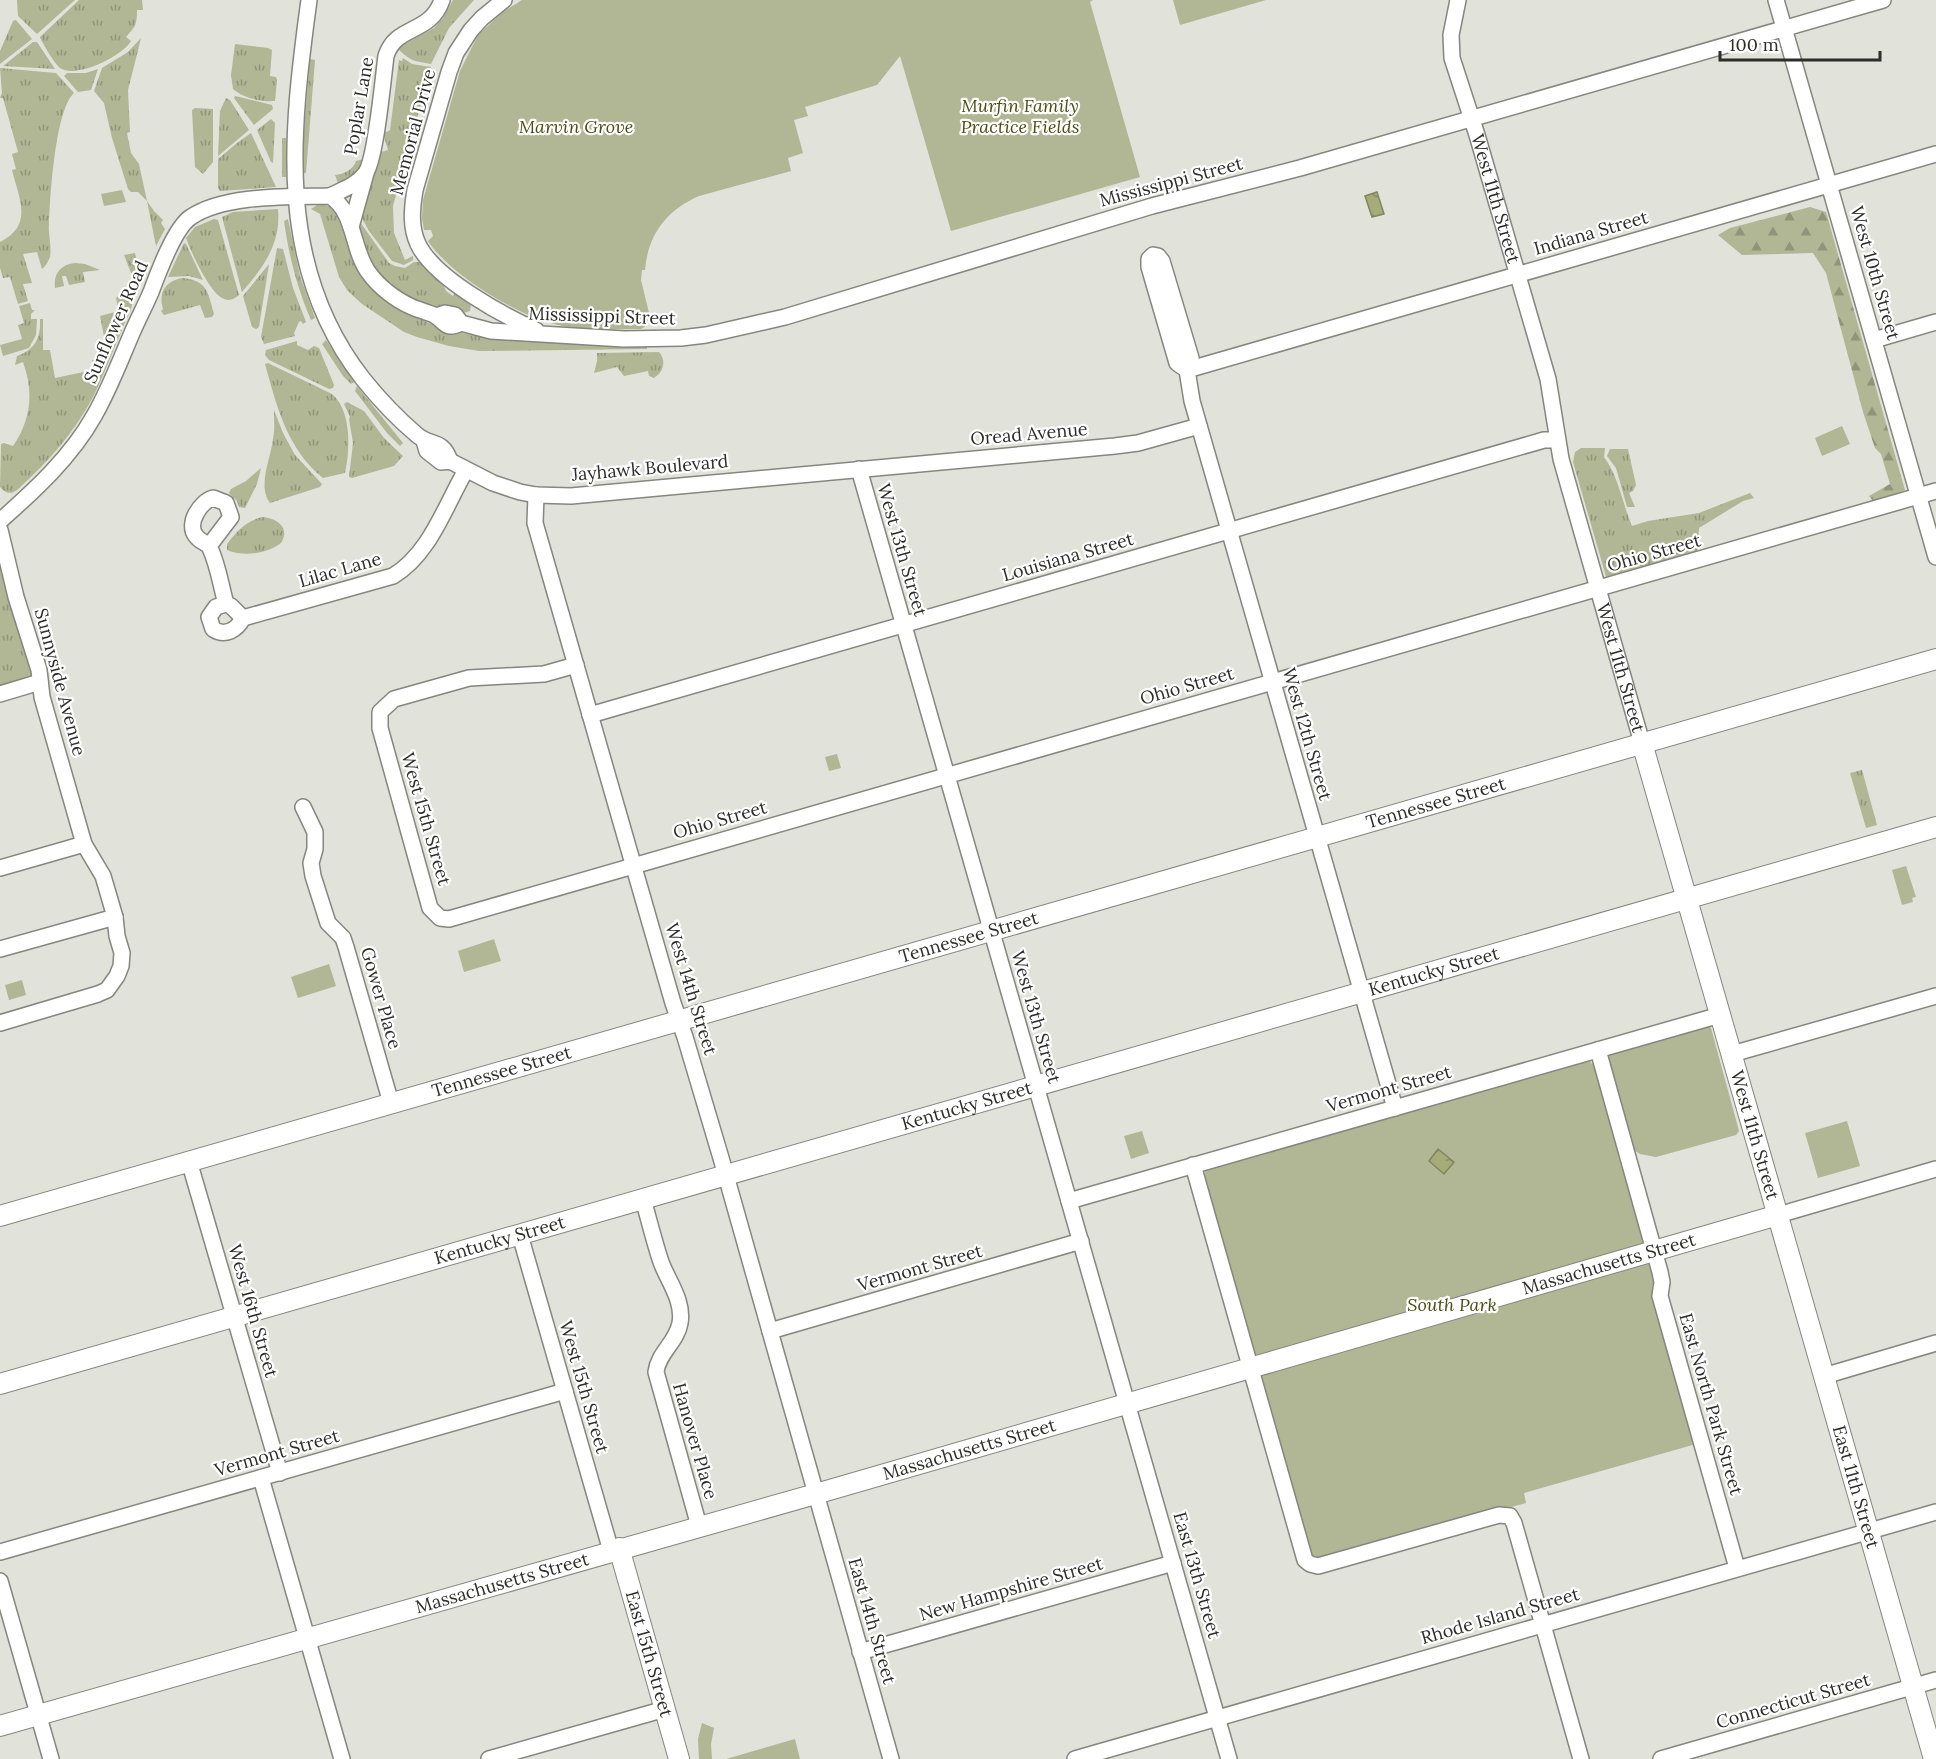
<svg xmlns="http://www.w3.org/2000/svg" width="1936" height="1759" font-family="Lora,serif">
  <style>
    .grass { fill: url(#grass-tufts) }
    .forest { fill: url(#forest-firs) }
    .park { fill: #b1b694 }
    .water { fill: url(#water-ripples); stroke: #818660; stroke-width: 1.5 }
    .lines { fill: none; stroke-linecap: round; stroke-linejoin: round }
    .minor-casing { stroke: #85867e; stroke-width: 18 }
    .major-casing { stroke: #85867e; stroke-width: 22 }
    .minor { stroke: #fff; stroke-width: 15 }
    .major { stroke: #fff; stroke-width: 20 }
    .labels { text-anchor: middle; stroke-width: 4.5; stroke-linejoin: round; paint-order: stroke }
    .street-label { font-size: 18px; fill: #2d2d2a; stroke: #fff }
    .park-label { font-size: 18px; font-style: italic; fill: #4a4f12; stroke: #fff }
  </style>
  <defs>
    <pattern id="grass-tufts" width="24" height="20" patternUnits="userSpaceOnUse" patternTransform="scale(1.5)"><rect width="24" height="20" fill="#b1b694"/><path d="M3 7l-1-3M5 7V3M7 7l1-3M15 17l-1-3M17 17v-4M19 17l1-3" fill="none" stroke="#909479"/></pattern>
    <pattern id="forest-firs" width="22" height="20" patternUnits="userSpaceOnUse" patternTransform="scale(1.5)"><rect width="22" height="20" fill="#b1b694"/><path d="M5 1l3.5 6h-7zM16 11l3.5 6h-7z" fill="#909479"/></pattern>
    <pattern id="water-ripples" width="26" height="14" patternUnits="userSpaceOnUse" patternTransform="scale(1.5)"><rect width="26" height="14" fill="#a5ac77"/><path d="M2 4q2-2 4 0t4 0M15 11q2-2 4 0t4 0" fill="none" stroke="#878c62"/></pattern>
  </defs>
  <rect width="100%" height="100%" fill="#e1e2da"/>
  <path class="grass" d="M17,0H75L37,34L18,16Z
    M79,0H142L143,10H137C137,25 135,27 126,37L131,41C123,56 76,79 60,68C55,64 42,43 40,37Z
    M453,0H474L449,28L431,64C415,61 412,62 399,50L401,46L434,28L443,18Z
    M16,20L32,39L0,64V51L13,21Z
    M141,38L128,90L130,132L127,133L131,153L139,164L147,201L138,192H131L128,189L112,138L104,103L94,91L102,68L128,52Z
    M33,42H37L55,69L3,66Z
    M235,44L268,48L272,50L270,76L276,77L277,80L275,101C261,102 243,98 233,89L231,75Z
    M403,58L412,64L431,67L393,206L394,233L405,260L413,256V260L404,265L392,261L369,231L359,213L379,146L381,152L388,150L382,130L387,132L390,130L399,60L402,61Z
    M310,59L315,60L306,173H303L304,129Z
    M0,68L56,73L74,93C55,110 50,198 49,225C48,235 52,247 50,257C48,262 46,266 42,269L37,252L23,254L32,283L23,284L28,301L18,304L10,277L3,278L0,268V242C34,225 19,199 12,170L16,169L12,154L18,152L3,98H0L2,93Z
    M98,69L91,90L78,92L64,76L67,73H86Z
    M235,96L272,105L273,109L254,125L234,98Z
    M226,98L230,100L249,130L218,156L220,111Z
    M195,108L213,109V162L203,174L195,167L192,110Z
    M271,119L275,123L273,163L271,162L257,130Z
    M251,133L276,187L220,191L218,188V159L237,143Z
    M282,138H286V177H282Z
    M364,159L359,173L339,186L335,175C344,174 353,170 356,161Z
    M122,190L126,202L104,206L101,194Z
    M147,201L154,211L163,220L161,223L165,229L156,246Z
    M317,205C350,201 343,246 356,264C361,273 372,279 379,286C388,294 397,303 407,311C428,326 455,333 480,336L647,344V349L479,351L449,346L417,337L404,332L362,304L347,290L339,277L320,214L311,209Z
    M278,209C281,243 264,267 242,292L222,217L233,212Z
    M214,219L218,220L239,295C234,299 229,302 222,298C209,291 191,252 186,238L195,227Z
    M288,219L300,276L315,318L311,320C297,288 289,256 284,221Z
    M358,219L389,263L395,266L405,268L414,262H422L443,284L446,291L453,296L456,292L471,303L470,311L463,313L414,301L390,285L392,284L390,282H386L369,263L358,227H361V225H358Z
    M184,243L186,244L203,280L189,276L168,277Z
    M277,248L283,249L293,288L306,322L303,324L301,321L299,322L294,333L295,336L264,344L261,337Z
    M135,253L140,273L136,276L131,273L124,255Z
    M75,263L85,264L100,270L83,272L85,282L69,285L66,276H62L64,286L55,288C53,274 61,264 75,263Z
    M269,264L259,327L256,329L252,327L243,296Z
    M182,278C207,280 208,292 214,314L212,317L205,318L200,305L164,315L161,311L163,309C158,293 165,281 182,278Z
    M128,287C138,302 129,313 123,327H120L119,329L122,330C112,353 104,375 93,397C74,433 47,463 17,490C10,495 5,493 0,487L1,444L4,443L13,446C31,420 34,392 23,362L15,365L17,356C35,350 41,338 40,319H43V350H50L55,378L93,370L92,360L108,357L100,316L119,311L116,298Z
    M30,303L32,310H35L31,314V319H37L36,335L29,348L3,356L0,345L22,339L18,325L24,323L19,306Z
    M326,340L354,382L351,384L343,376L322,344Z
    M297,341V345L308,350L314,346L319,348L334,385L333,388L329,389L269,360L265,355L266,350Z
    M659,352C667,361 663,373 654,378L649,376L648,371L624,376L617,367L594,373L597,361V353Z
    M268,363L332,394C352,411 350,450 345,473L323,478C287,449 277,407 265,364Z
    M357,386L403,443L400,446L387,433L355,391Z
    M347,402L364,411L384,438L403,456L394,466L352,478L349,477L353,443L349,419L350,417L344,404Z
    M274,410L283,433L295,455L322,484L320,487L270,503C257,486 271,458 273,439C275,429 274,420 274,410Z
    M1581,448H1605L1604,457C1619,477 1622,503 1632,526L1648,521L1699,513L1750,493L1754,498L1743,501L1699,528L1697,554L1607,580L1573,462L1575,452Z
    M1610,449H1628L1636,485L1633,491L1629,493L1635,507H1627L1616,468L1607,456Z
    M261,468L257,484L245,508L239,507L237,501L229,493L231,489L246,481Z
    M262,517C276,518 291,527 281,543C267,554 243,557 227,550V544C236,532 246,521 262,517Z
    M0,553L33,674L26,680L0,688Z
    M1862,770L1877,825L1866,828L1850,773Z"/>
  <path class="forest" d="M1810,207L1826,212L1905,490L1874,502L1869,496L1890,484L1881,454L1875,448L1863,412L1826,273L1813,253L1742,255L1718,235L1730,228Z"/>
  <path class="park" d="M522,0H1093L1090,2L1140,177L951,231L900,56L877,85L805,107L808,116L794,120L803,153L788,158L791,171L699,196C667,210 648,234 645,270H642L641,280L650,317L647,325L641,329C614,329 584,331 558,325C518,316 450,275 428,241L433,236L431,230H424L422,218L423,200L460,71L478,35L503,12Z
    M1173,0H1266L1180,25Z
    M1842,426L1850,444L1822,456L1815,438Z
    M837,754L841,768L829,771L825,757Z
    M1906,866L1916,897L1912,898L1913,902L1902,905L1892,870Z
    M494,939L501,961L464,972L458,951Z
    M329,964L336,986L298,998L291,977Z
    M22,980L26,995L9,1000L5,985Z
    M1708,1025L1711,1028L1739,1131L1736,1135L1656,1157L1640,1154L1632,1149L1605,1056L1607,1053Z
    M1587,1059L1596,1067L1655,1280L1652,1287L1653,1295L1696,1444L1524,1493L1526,1503L1316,1561L1307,1552L1203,1178L1206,1169Z
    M1847,1121L1860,1166L1818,1178L1805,1133Z
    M1142,1131L1149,1153L1131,1159L1124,1136Z
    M702,1723L714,1728L711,1744L712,1759H699L698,1739Z
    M795,1739L800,1759H726Z"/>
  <path class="water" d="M1377,192L1384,214L1372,217L1365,196Z
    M1438,1149L1454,1162L1444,1174L1429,1161Z"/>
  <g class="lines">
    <defs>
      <g id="minor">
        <path d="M309,0C291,132 275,267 363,379C379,399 397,418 417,435C431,447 442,438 450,461"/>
        <path d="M504,0L482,18L471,30L456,53L449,72L415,190C412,208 410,227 418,244C434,278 502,315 536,330"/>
        <path id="s1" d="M1458,0L1451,35L1452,58L1477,135L1548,379L1561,459L1642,743"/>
        <path d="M1776,0L1936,557"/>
        <path d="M330,196C342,190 357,185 365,174C376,160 383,78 386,56C396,24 430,35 442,0"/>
        <path d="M351,227L366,173"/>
        <path d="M436,316L445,313L455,315L461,323L491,331L624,339L681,338L706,335L785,317L1152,206L1300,168L1883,0"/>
        <path d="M1874,340L1936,322"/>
        <path d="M1187,370L1177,363L1149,267V259L1153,255L1158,256L1162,261L1191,358L1187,370L1192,401L1395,1108"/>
        <path d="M1187,370L1936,154"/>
        <path d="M424,441L427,451L441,462L450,461L493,483L520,492L536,495L571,496L1115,446L1138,443L1199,426"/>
        <path d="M859,469L1229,1759"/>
        <path d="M536,495L535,523L673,1003L685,1037L721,1158L891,1759"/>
        <path d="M0,521C35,490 71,457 94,416C109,390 120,361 132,333C138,319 145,306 151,292C158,273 175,227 191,217C225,194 290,197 330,196C356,213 351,249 369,273C379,287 396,300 412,307C419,310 427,312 434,315C446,322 445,331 461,323"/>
        <path d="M0,530L16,597L39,670L42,697L84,844L103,876L115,917L117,936L122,953L121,966L117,976L107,990L98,994L0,1023"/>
        <path d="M209,546L231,517L226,503L213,498C200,502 186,524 196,536C200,542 208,543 210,548C218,565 221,586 226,604"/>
        <path d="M226,604L231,606L243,618C237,630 225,637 213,629L209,617L216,607Z"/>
        <path d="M243,618L393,576C430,554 445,506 466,470"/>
        <path d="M576,665L544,674L469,678L394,699L380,712V728L430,908L440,918L449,919L1936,491"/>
        <path d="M0,694L40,682"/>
        <path d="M590,715L1544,440H1557"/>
        <path d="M303,807L315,832V849L311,863L313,876L328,923L343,938L346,947L391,1103"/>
        <path d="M0,868L84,844"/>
        <path d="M0,949L115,917"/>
        <path d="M1598,1050L1660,1272L1662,1282L1660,1296L1737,1568"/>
        <path d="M1732,1054L1936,996"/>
        <path d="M189,1161L280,1473"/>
        <path d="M1193,1165L1305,1560L1310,1564L1318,1566L1499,1515L1510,1516L1514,1523L1581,1759"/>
        <path d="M643,1199C649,1220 654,1241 661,1262C668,1281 684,1301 680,1323C677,1342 658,1353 656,1372L699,1526"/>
        <path d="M1069,1201L1720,1015"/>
        <path d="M1778,1215L1936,1169"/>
        <path d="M520,1235L611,1551"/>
        <path d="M770,1331L1081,1241"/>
        <path d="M1824,1376L1936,1343"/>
        <path d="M261,1478L342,1759"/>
        <path d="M0,1552L565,1391"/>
        <path d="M0,1581L51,1759"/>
        <path d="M860,1652L1173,1563"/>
        <path d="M489,1759L665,1709"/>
        <path d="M1075,1759L1936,1512"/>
        <path d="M1661,1759L1936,1680"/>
      </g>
      <g id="major">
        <path id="s2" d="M1642,743L1934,1759"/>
        <path id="s3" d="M0,1216L1936,659"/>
        <path id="s4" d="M0,1384L1936,827"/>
        <path id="s5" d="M619,1548L679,1759"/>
        <path id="s6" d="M0,1726L826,1491L1778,1215"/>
      </g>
    </defs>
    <use href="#minor" class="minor-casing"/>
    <use href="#major" class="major-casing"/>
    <use href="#minor" class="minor"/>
    <use href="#major" class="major"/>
  </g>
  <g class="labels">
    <g class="street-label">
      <text transform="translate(359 106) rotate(-80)" y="6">Poplar Lane</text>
      <text transform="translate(413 132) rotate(-75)" y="6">Memorial Drive</text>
      <text transform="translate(1171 182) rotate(-15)" y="6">Mississippi Street</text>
      <text dy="6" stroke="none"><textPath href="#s1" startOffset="206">West 11th Street</textPath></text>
      <text transform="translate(1591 233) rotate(-16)" y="6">Indiana Street</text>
      <text transform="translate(1875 273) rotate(74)" y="6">West 10th Street</text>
      <text transform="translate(602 316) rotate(2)" y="6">Mississippi Street</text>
      <text transform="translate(116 322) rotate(-66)" y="6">Sunflower Road</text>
      <text transform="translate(1029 434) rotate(-5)" y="6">Oread Avenue</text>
      <text transform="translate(650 468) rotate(-5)" y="6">Jayhawk Boulevard</text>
      <text transform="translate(902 550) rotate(74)" y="6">West 13th Street</text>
      <text transform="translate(1654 553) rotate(-16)" y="6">Ohio Street</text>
      <text transform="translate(1068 557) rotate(-16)" y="6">Louisiana Street</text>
      <text transform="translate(340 570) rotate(-16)" y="6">Lilac Lane</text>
      <text dy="6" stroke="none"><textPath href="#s1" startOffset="692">West 11th Street</textPath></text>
      <text transform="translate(60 682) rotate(75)" y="6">Sunnyside Avenue</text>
      <text transform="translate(1187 686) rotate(-16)" y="6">Ohio Street</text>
      <text transform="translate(1307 734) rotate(74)" y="6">West 12th Street</text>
      <text dy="6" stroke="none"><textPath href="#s3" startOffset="1494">Tennessee Street</textPath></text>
      <text transform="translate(426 819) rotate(74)" y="6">West 15th Street</text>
      <text transform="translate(720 820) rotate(-16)" y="6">Ohio Street</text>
      <text dy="6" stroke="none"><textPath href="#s3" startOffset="1008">Tennessee Street</textPath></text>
      <text dy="6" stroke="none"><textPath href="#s4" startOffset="1492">Kentucky Street</textPath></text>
      <text transform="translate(691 989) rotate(73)" y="6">West 14th Street</text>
      <text transform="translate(381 998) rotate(74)" y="6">Gower Place</text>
      <text transform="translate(1036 1017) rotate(74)" y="6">West 13th Street</text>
      <text dy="6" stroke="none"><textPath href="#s3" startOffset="522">Tennessee Street</textPath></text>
      <text transform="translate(1389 1089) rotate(-16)" y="6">Vermont Street</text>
      <text dy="6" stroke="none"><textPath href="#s4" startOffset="1006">Kentucky Street</textPath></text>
      <text dy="6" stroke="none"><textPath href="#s2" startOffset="408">West 11th Street</textPath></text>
      <text dy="6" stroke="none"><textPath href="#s4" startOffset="520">Kentucky Street</textPath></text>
      <text dy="6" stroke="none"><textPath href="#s6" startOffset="1674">Massachusetts Street</textPath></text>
      <text transform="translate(920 1268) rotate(-16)" y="6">Vermont Street</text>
      <text transform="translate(253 1311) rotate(74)" y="6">West 16th Street</text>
      <text transform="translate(584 1387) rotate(74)" y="6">West 15th Street</text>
      <text transform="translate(1711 1404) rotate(74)" y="6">East North Park Street</text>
      <text transform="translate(695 1441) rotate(74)" y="6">Hanover Place</text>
      <text dy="6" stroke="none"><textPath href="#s6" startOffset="1008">Massachusetts Street</textPath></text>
      <text transform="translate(277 1453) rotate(-16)" y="6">Vermont Street</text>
      <text dy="6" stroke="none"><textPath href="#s2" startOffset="774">East 11th Street</textPath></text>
      <text transform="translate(1197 1575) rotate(74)" y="6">East 13th Street</text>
      <text dy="6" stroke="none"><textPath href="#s6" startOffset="522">Massachusetts Street</textPath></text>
      <text transform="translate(1011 1589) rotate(-16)" y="6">New Hampshire Street</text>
      <text transform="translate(1500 1616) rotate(-16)" y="6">Rhode Island Street</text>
      <text transform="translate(872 1621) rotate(74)" y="6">East 14th Street</text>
      <text dy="6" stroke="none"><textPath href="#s5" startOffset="110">East 15th Street</textPath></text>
      <text transform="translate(1793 1701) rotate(-16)" y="6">Connecticut Street</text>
    </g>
    <g class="park-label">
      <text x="1020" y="112">Murfin Family<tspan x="1020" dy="21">Practice Fields</tspan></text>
      <text x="576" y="133">Marvin Grove</text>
      <text x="1452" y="1311">South Park</text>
    </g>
  </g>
  <path d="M1720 51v9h160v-9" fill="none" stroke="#2d2d2a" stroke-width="3"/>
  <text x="1729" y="51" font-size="18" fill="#2d2d2a" stroke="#ffffff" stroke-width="4.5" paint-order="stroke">100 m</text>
</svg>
